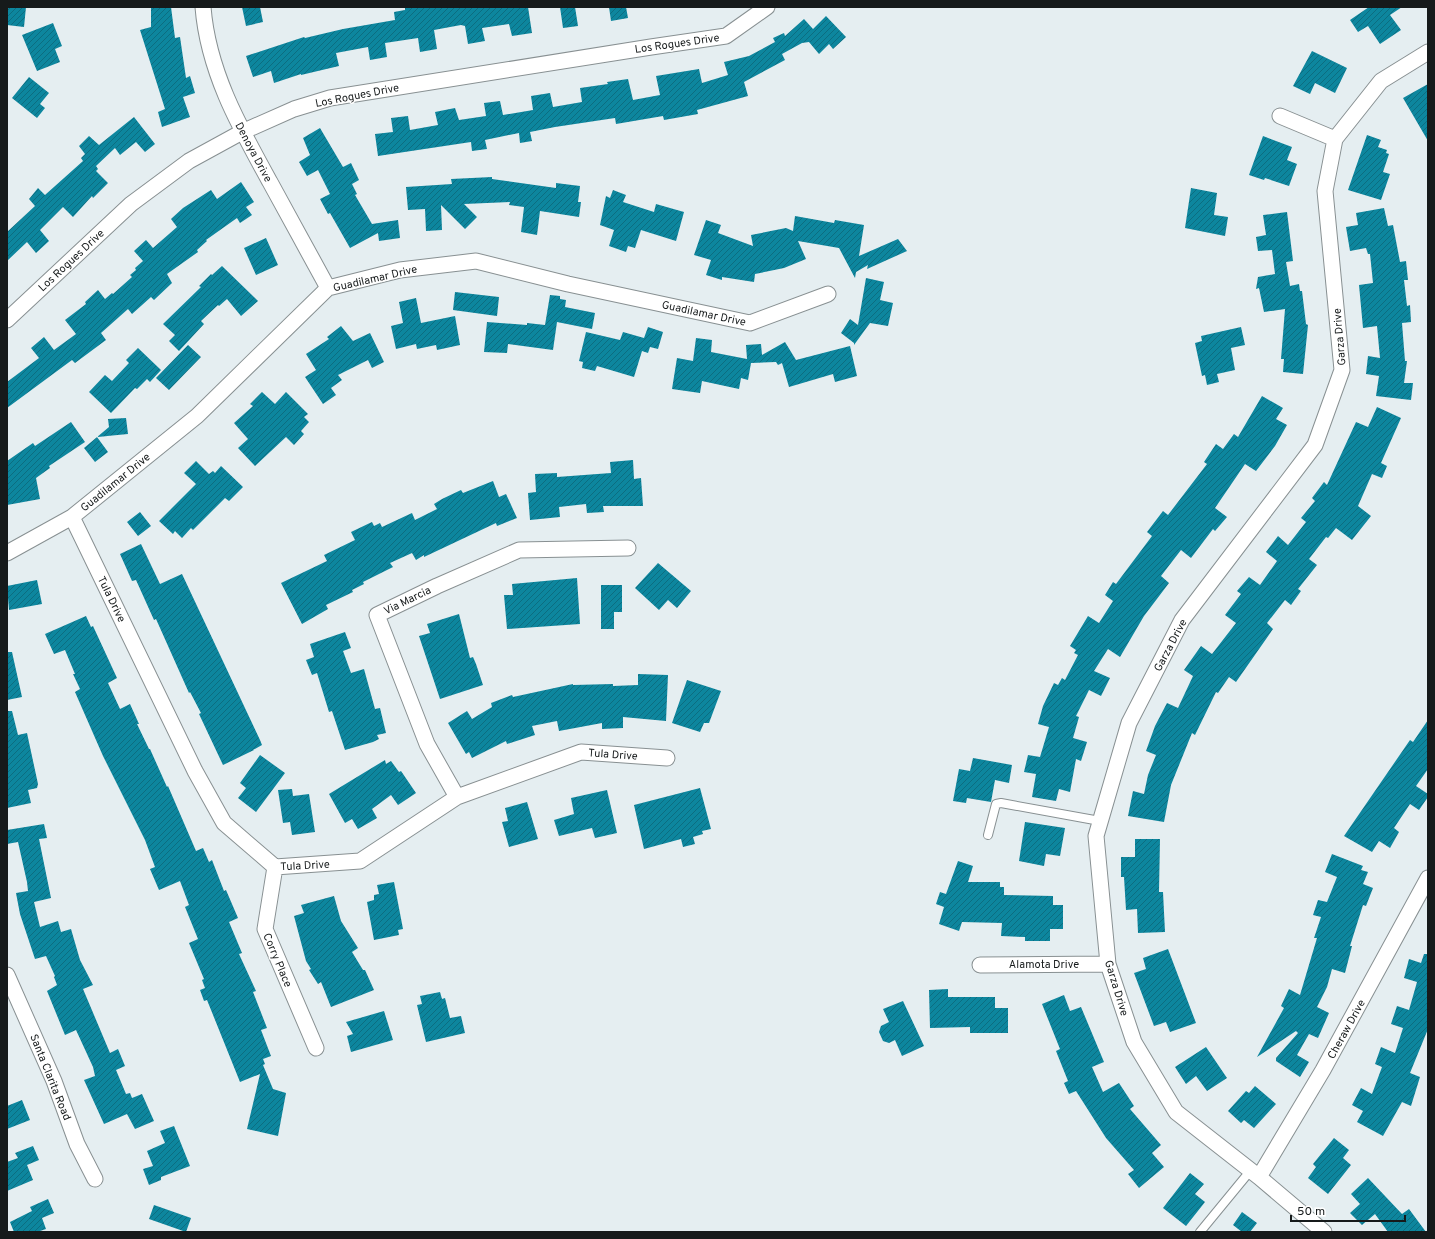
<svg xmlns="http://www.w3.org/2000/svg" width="1435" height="1239" font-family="Overpass,sans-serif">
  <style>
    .building { fill: url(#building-hatch) }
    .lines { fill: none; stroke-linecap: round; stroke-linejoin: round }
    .service-casing { stroke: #889092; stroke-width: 10 }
    .minor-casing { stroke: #889092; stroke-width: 17 }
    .service { stroke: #fff; stroke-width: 8 }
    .minor { stroke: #fff; stroke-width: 15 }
    .labels { text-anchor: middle; stroke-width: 3; stroke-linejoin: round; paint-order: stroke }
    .street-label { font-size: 11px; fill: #161a1b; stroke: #fff }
  </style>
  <defs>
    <pattern id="building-hatch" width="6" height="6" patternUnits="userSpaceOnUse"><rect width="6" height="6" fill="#0d869e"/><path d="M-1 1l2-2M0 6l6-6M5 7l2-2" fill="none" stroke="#0c6d80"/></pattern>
  </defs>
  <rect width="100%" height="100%" fill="#e5eef1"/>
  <path class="building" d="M7,7H26L24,27L7,25Z
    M151,7H171L175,38L180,37L186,78L190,76L195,93L183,97L190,117L162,127L158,112L165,109L140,30L151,27Z
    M242,7H260L263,22L246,26Z
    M405,7H528L532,33L512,36L509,24L482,28L485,41L468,44L465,26L461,25L434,30L437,49L420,52L418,38L385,43L387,57L370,60L368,47L336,53L339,66L301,75V74L274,83L271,71L253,77L246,56L304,37L305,38L343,29L395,20L394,12L405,10Z
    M560,7H575L578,26L563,28Z
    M609,7H626L628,18L611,21Z
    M1369,7H1402L1390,15L1401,30L1380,44L1368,26L1358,32L1350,20Z
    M826,16L846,37L833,49L829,44L819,54L809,42L802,43L782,54L785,60L744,82L748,96L697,110L698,114L664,120L663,116L616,124L615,118L555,127L530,132L532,141L520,143L519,133L485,140L487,149L472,151L471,142L378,156L375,134L393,132L391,118L408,116L410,130L438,125L435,112L455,108L459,120L486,116L484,103L500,101L503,115L533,110L531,96L550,93L553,107L582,102L580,88L608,84L607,82L628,79L633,100L660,95L656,76L699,69L702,83L728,75L724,62L749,56L775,42L773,38L784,33L785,36L804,19L813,29Z
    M53,23L62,46L55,49L60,62L37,71L22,35Z
    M1312,51L1347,68L1335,93L1315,83L1310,94L1293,86Z
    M29,77L49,93L40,104L45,108L37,118L12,98Z
    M1428,84V141L1403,98Z
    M134,117L155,144L145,152L136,142L120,155L115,148L96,166L98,169L96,171L108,183L93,198L92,196L73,217L63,207L40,230L49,241L36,253L27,242L7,261V232L35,206L29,199L38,188L45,195L83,161L81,158L85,154L79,146L89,136L99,145Z
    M320,128L343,167L351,163L359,180L352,184L357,194L355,195L372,224L398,220L400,238L379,241L378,233L350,248L330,213L328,214L320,199L330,194L318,170L307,176L299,162L310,155L303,138Z
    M1367,135L1381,140L1378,147L1387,150L1386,153L1389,154L1383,172L1390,174L1381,200L1348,190Z
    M1263,136L1292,147L1287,160L1297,164L1289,186L1265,178L1264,180L1249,175Z
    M492,177V179L556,188V183L580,186L578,202H581L579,217L540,211L537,235L521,232L524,207L509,205L510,202L464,204L477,217L465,229L441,205L442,230L426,231L425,209L408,210L406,187L452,184L451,179Z
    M241,182L254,202L246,207L252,215L240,223L237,218L206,240L207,241L197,250L198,252L167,274L172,283L154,300L151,297L132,314L128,309L101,333L106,340L75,363L72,360L7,408V382L39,358L31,348L44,337L54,350L76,334L65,320L86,304L85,302L98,290L105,299L112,293L113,294L132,277L130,275L136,270L135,268L143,261L134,251L146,240L153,248L177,227L171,219L183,208L211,190L217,199Z
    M1191,188L1217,193L1214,215L1228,217L1225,236L1185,228Z
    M613,190L626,195L623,202L654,212L656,204L684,212L676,241L641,230L635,248L628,246L626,252L609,246L614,230L600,225L606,196L610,198Z
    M1384,208L1388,226L1393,225L1400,262L1406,261L1408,280H1404L1407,306L1410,305L1411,322L1402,323L1405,361H1407L1404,383H1413L1411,400L1376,396L1379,376L1366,374L1368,356L1380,358L1377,326L1363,328L1359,285L1373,283L1370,254H1368L1366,248L1350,251L1346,227L1358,225L1356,213Z
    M1287,212L1293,261L1286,262L1290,286L1299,284L1300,291H1302L1306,324L1308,325L1303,374L1283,372L1284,359H1281L1285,309L1264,312L1259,288L1256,289L1258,277L1275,274L1272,250L1258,251L1256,237L1266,235L1263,215Z
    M795,216L834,223L835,220L864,225L859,256L898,239L907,251L867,269L868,265L856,272L855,278L839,248L798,241L806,259L784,268L755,274L754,282L722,277V280L706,275L711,260L694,255L706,220L721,225L718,233L753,246L751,235L786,228L793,231Z
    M266,238L278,265L256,275L244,248Z
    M222,266L258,301L241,316L227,299L219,306L218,305L201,321L204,324L179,351L169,341L175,335L163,324L201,287L199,286L211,274L212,275Z
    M866,278L884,282L880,300L893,303L888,326L870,323L854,345V343L841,333L850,319L858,325Z
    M455,292L499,297L497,316L453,310Z
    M550,295L560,296V299L566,300L565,307L595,313L592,329L557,322L553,350L508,344L507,353L484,352L487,322L527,325V323L545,325Z
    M416,298L421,323L455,316L460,345L437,350L436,345L417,349L416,344L396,349L391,326L403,323L399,302Z
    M341,326L353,341L370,333L384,362L372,368L368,360L338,375L342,380L331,388L336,395L323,404L305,377L316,370L306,354L329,339L327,337Z
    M648,327L663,332L658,349L650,347L648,353L642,351L634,377L597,366L595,371L582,368L583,362L579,361L586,332L620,340L623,332L644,338Z
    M1241,327L1245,345L1231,348L1235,370L1217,374L1219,382L1207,385L1205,375L1202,376L1195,343L1202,341L1201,336Z
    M696,338L712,340L711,352L747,359L746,345L761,344L762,355L785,342L796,360L850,346L857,376L835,382L833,374L789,387L782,363L778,365L776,362L751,363L748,380L741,378L739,389L702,381L700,393L672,389L677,358L693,361Z
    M188,345L201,357L169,390L156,378Z
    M138,348L161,370L150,382L147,379L137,389L135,388L111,413L89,392L105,375L112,381L129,363L126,360Z
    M262,392L275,404L286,392L308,414L304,417L309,422L301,431L304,434L294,445L286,437L255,466L238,448L248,439L234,423L253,406L250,404Z
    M1262,396L1283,408L1276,419L1287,425L1275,446L1256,471L1245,464L1228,489L1215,508L1227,517L1215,531L1213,529L1191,558L1181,550L1161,576L1169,583L1144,616L1120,657L1108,649L1094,671L1110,678L1101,696L1089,690L1076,716L1079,717L1073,738L1087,742L1081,761L1076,759L1070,792L1059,789L1056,801L1032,797L1036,774L1024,772L1028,755L1040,757L1049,727L1038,724L1043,706L1054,683L1058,685L1062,678L1065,680L1078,655L1074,653L1076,650L1070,646L1088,616L1099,623L1113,601L1105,595L1113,582L1116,584L1152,536L1147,532L1163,511L1168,515L1207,464L1204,462L1216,444L1223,449L1234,434L1238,437Z
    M1377,407L1401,418L1381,463L1387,466L1382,478L1372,474L1358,506L1371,516L1352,540L1336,528L1328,538L1326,537L1309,559L1317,565L1298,589L1301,591L1291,605L1285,600L1267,623L1273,629L1236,682L1229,677L1218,693L1216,692L1195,735L1192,733L1171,785L1164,822L1128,816L1133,791L1144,794L1148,775L1156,755L1146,751L1155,726L1167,703L1178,708L1193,676L1184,670L1201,646L1212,654L1236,623L1225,615L1241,594L1237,591L1249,577L1260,585L1277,561L1266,552L1278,536L1288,545L1306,522L1301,518L1315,501L1312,498L1324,482L1327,485L1356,422L1368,427Z
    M126,418L128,434L97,437L108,452L95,462L84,448L109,427L108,419Z
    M71,422L85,442L49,466L50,468L36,478L40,499L7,505V461L33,443L35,446Z
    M633,460L634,479L641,478L643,506H603L604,512L587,513L586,504L559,507L560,517L530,520L528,493L536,492L535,474L557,473V477L611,473L610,462Z
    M196,461L209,474L213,471L215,473L221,466L243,487L229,501L225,498L193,530L191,528L182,538L175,531L173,534L159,521L196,484L184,473Z
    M493,481L499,497L506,494L517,518L497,526L496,523L424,557V555L416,560L412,553L390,563L393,567L363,582L364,584L352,590L353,592L326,605L328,609L302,624L281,583L327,561L324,555L355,540L351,532L372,522L374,526L380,523L382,527L412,513L415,520L437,509L434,504L442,499L461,490L463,493Z
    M140,512L151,526L138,536L127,522Z
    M141,544L160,584L182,574L260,740L262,745L253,750H254L223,765L199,714L201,713L190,692L189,693L156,619L154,620L136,580L132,581L120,554Z
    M658,563L691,591L677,608L668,600L659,610L635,588Z
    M577,578L580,624L507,629L504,595H513L512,584Z
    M37,580L42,604L9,610L7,586Z
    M601,585H622V612H614V629H601Z
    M459,614L470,658L473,657L476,664L483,685L440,699L419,636L430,633L427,624Z
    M86,616L91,627L93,626L117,678L108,683L120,709L130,704L139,724H137L149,749H150L167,787L168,786L196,851L203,848L209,862L212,860L224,891L226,890L238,918L229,922L242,953L239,954L256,991L253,992L267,1028L261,1030L271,1056L263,1059L265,1064L263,1065L273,1089L286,1093L278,1136L247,1129L260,1074L240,1082L207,1000L204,1001L200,990L205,988L202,980L204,979L189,943L198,939L185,907L189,905L180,881L159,890L150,869L155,867L145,840L103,756L75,692L80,689L73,674H75L65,650L54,654L45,634Z
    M345,632L351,648L343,651L351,673L364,669L375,709L380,708L386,733L377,735L379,739L373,742L345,750L332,711L329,712L317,673L312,675L306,660L314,657L310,644Z
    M7,652H12L22,697L7,700Z
    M638,674L668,675L666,721L623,717V728L602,729V723L559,731L557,721L532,726L535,735L507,744L506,741L472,758L469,752L466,754L448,723L467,711L472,719L492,707L491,703L512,695L513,697L573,684V685L613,684V686L638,685Z
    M687,680L721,691L709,723H704L700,732L672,723Z
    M7,711H12L18,735L27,733L38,784L37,788L28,790L31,803L7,808Z
    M1428,720V769L1416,786L1428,794V797L1419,810L1410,804L1394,828L1399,832L1390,848L1379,841L1372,852L1344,836L1410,740L1413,742Z
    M260,755L285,773L256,812L238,798L246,788L240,783Z
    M973,758L1012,765L1009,783L995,780L991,802L967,798L966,803L953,801L959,769L970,771Z
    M385,760L386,764L391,761L399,772L401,771L416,793L398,805L391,795L372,809L377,818L358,829L352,819L345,823L329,794Z
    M700,788L711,829L702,831L703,834L693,837L695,844L683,847L681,839L644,849L634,805Z
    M292,789L293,796L309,794L315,832L292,835L290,822L283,823L278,790Z
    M607,790L617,833L595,838L592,828L559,836L554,820L574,814L571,798Z
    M527,802L538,839L509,847L502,822L508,821L505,808Z
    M1025,822L1065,828L1060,856L1046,854L1044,866L1019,861Z
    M44,824L47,838L39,839L51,898L34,902L40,927L58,921L61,932L71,929L80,960L93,985L83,989L110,1053L118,1049L125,1066L116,1070L126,1094L130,1093L132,1098L142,1094L154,1121L135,1129L127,1114L104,1124L84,1080L95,1076L93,1067L76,1030L65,1035L47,991L57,985L54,977L55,976L46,956L35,959L20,914L16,893L28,891L27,882L18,842L7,844V830Z
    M1135,839H1160L1159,892H1163L1165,932L1138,933L1137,909L1126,910L1124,877H1121V857H1135Z
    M1332,854L1363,866L1361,870L1368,872L1363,884L1373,888L1366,906L1363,905L1350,946H1352L1345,973L1332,969L1327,987L1317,1007L1329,1013L1318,1038L1309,1034L1297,1055L1309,1062L1300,1077L1276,1061V1058L1298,1033L1296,1031L1257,1057L1284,1008L1281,1006L1289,989L1300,995L1317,938H1314L1321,917L1313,915L1318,900L1327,902L1337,877L1325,872Z
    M958,861L973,866L968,882H1000V887H1004V895L1053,896V905H1063V929H1050V941H1025V937L1001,936L1002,923L962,922L959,931L939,924L944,907L936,904L940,892L946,894Z
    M394,882L403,929L398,930L399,935L374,940L367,902L374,900V895L379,894L377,885Z
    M334,896L341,921L358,948L352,952L363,970H365L374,990L331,1007L321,982L318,984L309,970L311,969L306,961L294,916L304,913L301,905Z
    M1168,949L1196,1023L1170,1032L1166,1022L1154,1026L1134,973L1146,969L1143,958Z
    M1424,954H1428V1029L1410,1073L1420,1077L1411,1106L1402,1102L1383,1136L1357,1122L1363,1111L1352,1105L1361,1088L1372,1094L1382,1067L1375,1064L1381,1047L1395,1053L1403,1028L1391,1024L1397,1006L1409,1010L1417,982L1404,978L1409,959L1421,963Z
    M948,989V997H995V1008H1008V1033H970V1027L930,1028L929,990Z
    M440,992L442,999L445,998L450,1018L461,1016L465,1033L426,1042L417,1005L422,1004L420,996Z
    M1064,995L1070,1011L1081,1007L1104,1062L1092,1067L1103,1092L1119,1083L1134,1106L1130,1109L1161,1145L1152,1153L1164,1167L1139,1188L1128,1174L1134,1170L1106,1138L1076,1091L1069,1094L1064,1083L1068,1081L1056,1051L1060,1049L1042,1004Z
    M903,1001L924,1046L902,1056L895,1040L889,1043L883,1041L879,1032L881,1026L889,1022L883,1009Z
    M384,1011L393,1040L351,1052L347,1036L353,1034L346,1022Z
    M1206,1047L1227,1078L1207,1091L1196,1076L1186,1084L1175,1067Z
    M1255,1086L1276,1104L1254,1128L1244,1120L1241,1123L1228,1111L1246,1091L1249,1093Z
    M22,1100L30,1120L7,1129V1106Z
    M174,1126L190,1166L161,1177V1180L149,1185L143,1169L153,1166L147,1151L165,1143L160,1131Z
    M1334,1138L1349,1150L1343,1158L1351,1165L1328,1194L1308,1178L1316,1167L1313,1164Z
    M33,1146L39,1160L27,1165L33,1180L7,1191V1162L18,1158L15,1153Z
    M1190,1173L1204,1184L1195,1194L1205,1202L1186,1226L1163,1208Z
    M1368,1178L1402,1214L1409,1209L1426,1232H1388L1375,1214L1362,1225L1350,1213L1360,1204L1351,1194Z
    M48,1199L54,1213L42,1218L46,1229L37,1232H14L10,1222L32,1211L30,1207Z
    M154,1205L191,1218L186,1232L149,1219Z
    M1242,1212L1257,1223L1250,1232H1242L1233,1225Z"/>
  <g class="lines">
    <defs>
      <path id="service" d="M988,835L996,804L1001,803L1100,821
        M1200,1232L1251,1170"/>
      <path id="minor" d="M203,7C208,71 239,126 270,182C289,217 309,253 328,288
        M1280,116L1335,139
        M7,320L131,204L189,161L242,132L294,109L330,98L651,47L726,36L767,7
        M72,517L195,771L224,823L275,867L360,861L457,797L581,752L667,758
        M7,553L72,517L197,416L328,288L400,270L476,261L568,284L750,323L828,294
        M457,797L427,744L377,615L437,586L519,550L628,548
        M275,867L265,929L316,1048
        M980,965L1108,964
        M7,975L54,1081L77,1144L95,1179
        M1259,1177L1323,1070L1428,878
        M1324,1232L1259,1177L1176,1112L1134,1042L1108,964L1096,836L1129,723L1182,620L1315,445L1342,370L1325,191L1335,139L1381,81L1428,52"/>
    </defs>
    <use href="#service" class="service-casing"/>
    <use href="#minor" class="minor-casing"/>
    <use href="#service" class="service"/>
    <use href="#minor" class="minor"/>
  </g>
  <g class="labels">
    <g class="street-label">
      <text transform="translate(677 43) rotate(-8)" y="4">Los Rogues Drive</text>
      <text transform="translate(357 95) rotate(-11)" y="4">Los Rogues Drive</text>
      <text transform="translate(254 152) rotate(62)" y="4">Denoya Drive</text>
      <text transform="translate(71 260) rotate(-43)" y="4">Los Rogues Drive</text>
      <text transform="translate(375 278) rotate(-13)" y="4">Guadilamar Drive</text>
      <text transform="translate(704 313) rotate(12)" y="4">Guadilamar Drive</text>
      <text transform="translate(1339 337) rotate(-95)" y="4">Garza Drive</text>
      <text transform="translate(115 482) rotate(-39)" y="4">Guadilamar Drive</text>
      <text transform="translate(112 599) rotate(64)" y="4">Tula Drive</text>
      <text transform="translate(407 600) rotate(-26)" y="4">Via Marcia</text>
      <text transform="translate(1170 645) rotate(-62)" y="4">Garza Drive</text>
      <text transform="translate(613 754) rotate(4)" y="4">Tula Drive</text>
      <text transform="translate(305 865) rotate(-3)" y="4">Tula Drive</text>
      <text transform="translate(278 960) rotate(67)" y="4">Corry Place</text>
      <text x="1044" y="968">Alamota Drive</text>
      <text transform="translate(1117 988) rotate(73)" y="4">Garza Drive</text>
      <text transform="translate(1346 1029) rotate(-61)" y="4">Cheraw Drive</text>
      <text transform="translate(51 1077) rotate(68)" y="4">Santa Clarita Road</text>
    </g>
  </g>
  <rect width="1435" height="1239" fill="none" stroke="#161a1b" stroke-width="16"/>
  <path d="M1291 1215v6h114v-6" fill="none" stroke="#161a1b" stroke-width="2"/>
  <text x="1297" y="1215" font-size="12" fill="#161a1b" stroke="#ffffff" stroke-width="3" paint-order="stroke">50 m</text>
</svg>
